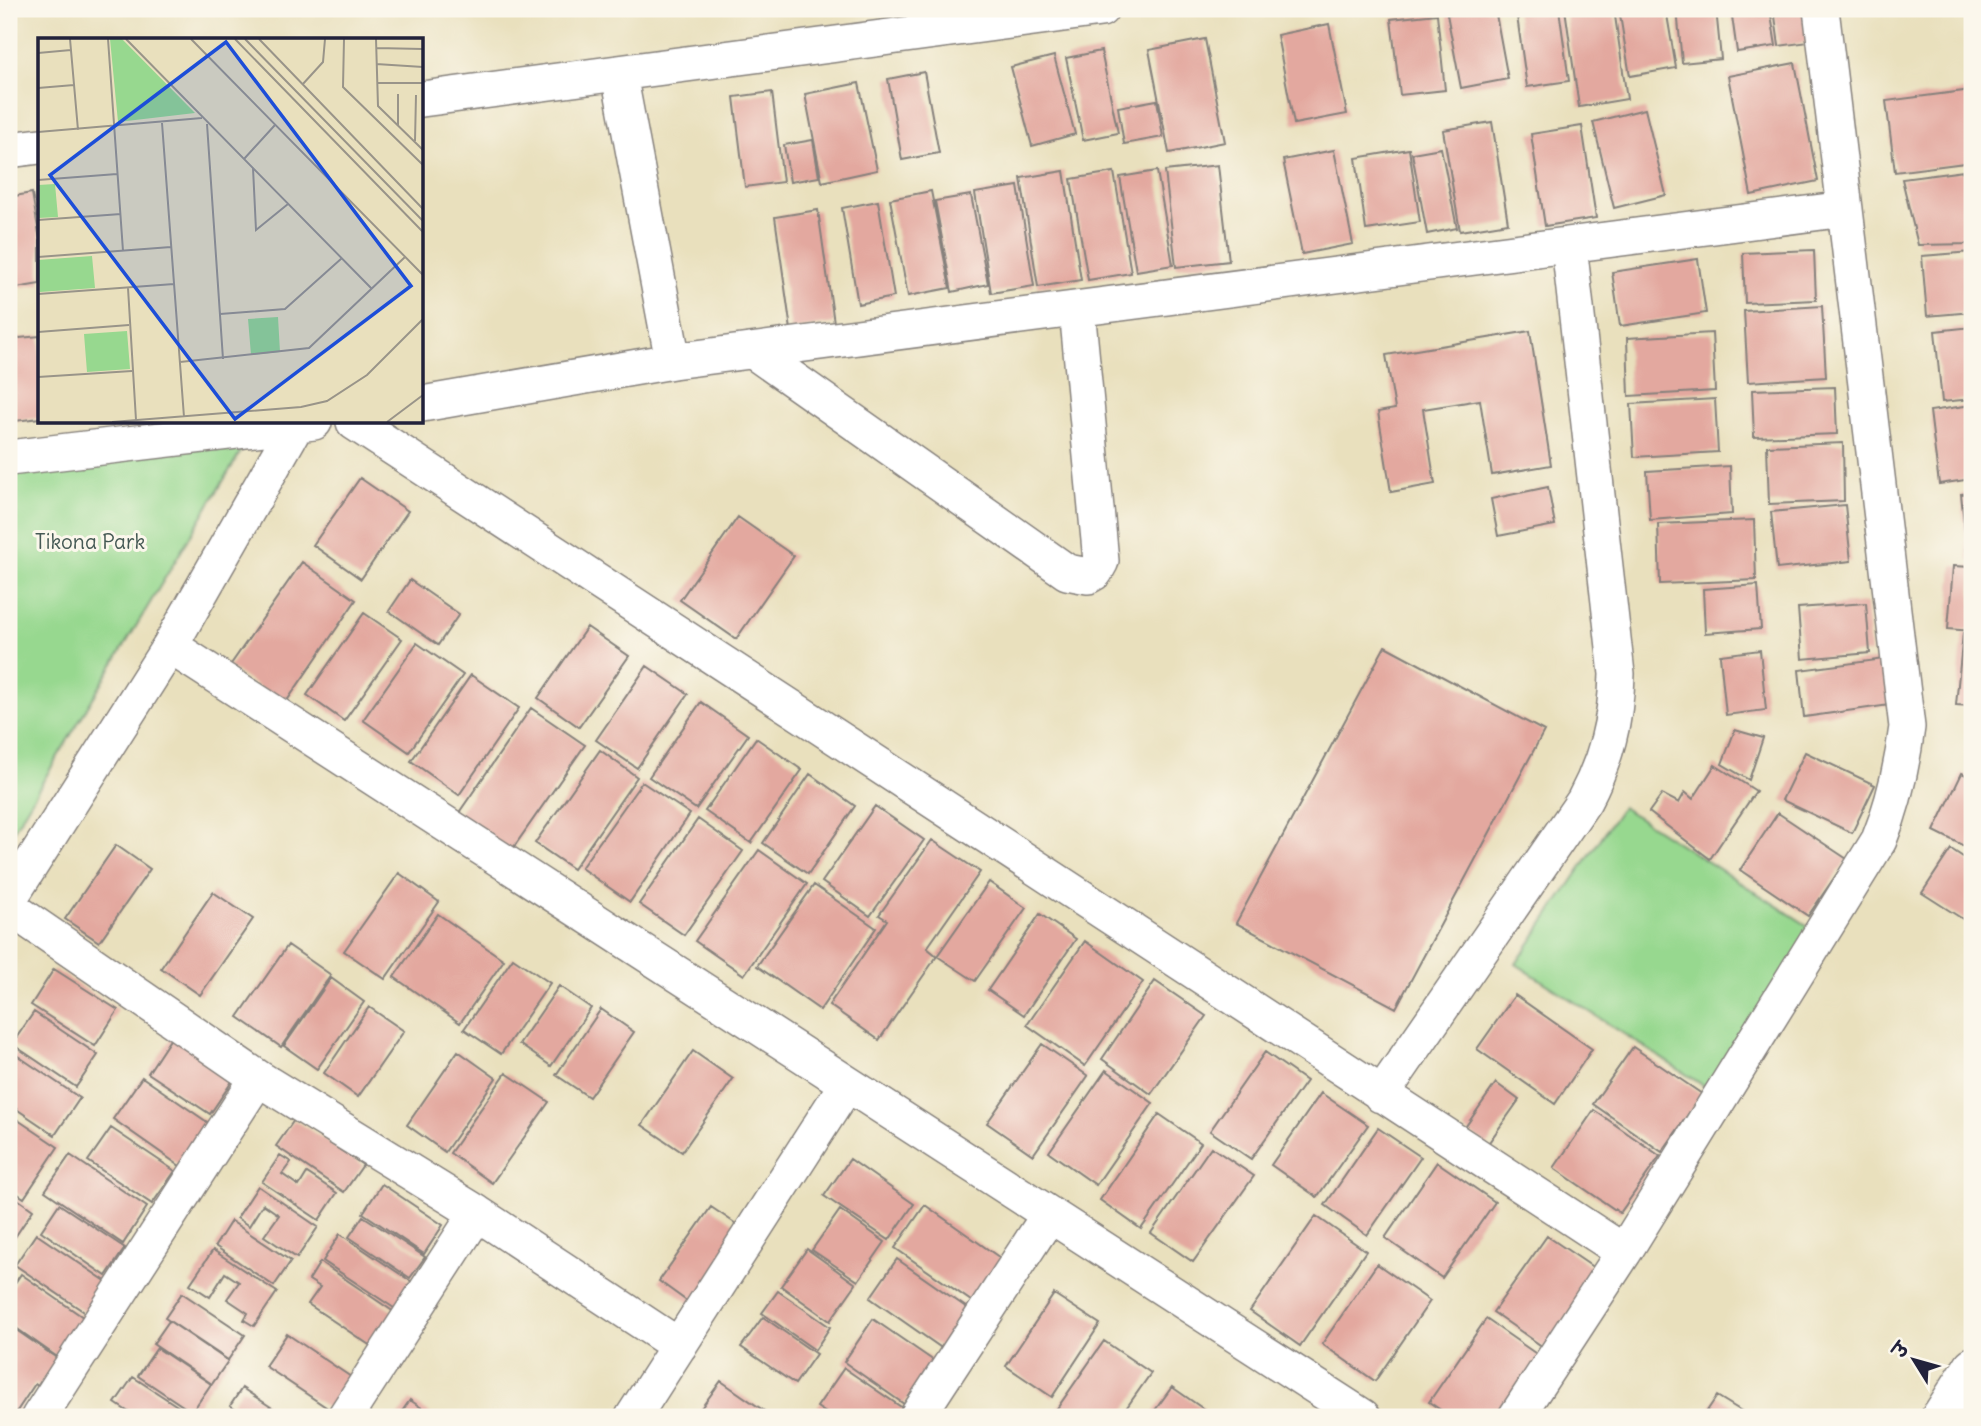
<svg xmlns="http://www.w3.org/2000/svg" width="1981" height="1426" font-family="Delius,'Playpen Sans Deva',sans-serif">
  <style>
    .green { fill: #97d88f; stroke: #5c7d65; stroke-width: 2 }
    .building { fill: #e3a89f }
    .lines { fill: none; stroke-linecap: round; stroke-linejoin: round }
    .minor-casing { stroke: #86817c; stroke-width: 38 }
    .minor { stroke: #fff; stroke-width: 35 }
    .labels { text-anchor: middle; stroke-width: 6; stroke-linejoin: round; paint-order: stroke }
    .park-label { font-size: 21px; fill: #455954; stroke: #fbf7ec }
    .inset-road { fill: none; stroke: #999489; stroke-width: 2 }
    .view { fill: #1d4ed8; fill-opacity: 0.15; stroke: #1d4ed8; stroke-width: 3.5 }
    .inset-edge { fill: none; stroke: #22223b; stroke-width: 3.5 }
  </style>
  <rect width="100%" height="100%" fill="#fbf7ec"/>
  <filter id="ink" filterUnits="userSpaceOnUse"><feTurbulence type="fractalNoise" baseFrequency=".0143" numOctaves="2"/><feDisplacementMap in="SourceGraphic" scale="14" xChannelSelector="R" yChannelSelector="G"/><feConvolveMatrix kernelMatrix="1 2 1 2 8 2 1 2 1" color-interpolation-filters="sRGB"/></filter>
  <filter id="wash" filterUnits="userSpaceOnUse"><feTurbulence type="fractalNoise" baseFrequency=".00686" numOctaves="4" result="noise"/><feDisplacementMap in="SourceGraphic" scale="28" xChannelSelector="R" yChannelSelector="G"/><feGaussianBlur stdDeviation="1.57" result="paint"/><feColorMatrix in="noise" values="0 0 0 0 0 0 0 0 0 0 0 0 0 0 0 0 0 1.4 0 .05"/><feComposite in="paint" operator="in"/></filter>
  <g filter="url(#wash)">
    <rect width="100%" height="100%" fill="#e9e0bd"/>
    <path class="green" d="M249,438L9,838V470Z
      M1622,807L1813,929L1712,1091L1516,964Z"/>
    <g id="blocks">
      <path class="building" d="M1476,9H1495L1508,79L1461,88L1447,14Z
        M1516,9H1559L1569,81L1527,87Z
        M1565,9H1614L1627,99L1579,107Z
        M1619,9H1666L1676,68L1630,76Z
        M1677,9H1716L1721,59L1682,63Z
        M1731,9H1770L1776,46L1737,52Z
        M1774,9H1813L1817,41L1779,46Z
        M1437,14L1445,90L1400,95L1391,19Z
        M1329,24L1347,114L1294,124L1277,35Z
        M1205,39L1225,142L1169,153L1149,50Z
        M1101,51L1118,133L1083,140L1066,58Z
        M1054,56L1075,134L1032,146L1011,67Z
        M1795,63L1818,181L1751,195L1728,76Z
        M924,72L939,153L902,160L888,79Z
        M859,83L877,170L822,182L805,94Z
        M1972,90V162L1895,172L1886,101Z
        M772,92L783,182L745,187L734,97Z
        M1157,100L1163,137L1124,144L1118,107Z
        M1645,109L1666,195L1614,208L1593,122Z
        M1492,122L1508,223L1460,231L1443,130Z
        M1582,126L1596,218L1545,226L1531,134Z
        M813,140L819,177L790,182L784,145Z
        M1441,148L1457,228L1427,234L1412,153Z
        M1409,149L1420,222L1366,230L1356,158Z
        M1334,150L1353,244L1302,254L1283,160Z
        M1218,165L1229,261L1176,267L1165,171Z
        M1972,170V244L1918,245L1902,179Z
        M1064,171L1081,280L1038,287L1021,178Z
        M1157,171L1173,265L1136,271L1120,177Z
        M1114,172L1131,273L1088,280L1071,179Z
        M1018,186L1034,286L991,293L975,193Z
        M931,191L950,288L908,296L890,199Z
        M32,193L40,240V284L10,289L9,197Z
        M971,195L988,284L952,292L935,201Z
        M878,201L894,297L858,304L842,208Z
        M818,210L834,323L791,330L775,217Z
        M1814,250L1816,300L1745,303L1743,253Z
        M1972,252V312L1927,316L1922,256Z
        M1698,259L1706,313L1620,326L1612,272Z
        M1822,306L1826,377L1748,382L1744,311Z
        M1972,327V399L1942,402L1935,331Z
        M1530,331L1551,465L1492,475L1480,400L1423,409L1435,484L1391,492L1378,412L1395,409L1386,355Z
        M1712,333L1715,391L1629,396L1627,338Z
        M40,336V418L15,421L9,339Z
        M1835,387L1837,434L1754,437L1752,390Z
        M1715,399L1718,452L1634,457L1631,404Z
        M1972,405V479L1939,484L1930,411Z
        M1843,443L1844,501L1769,504L1767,446Z
        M1730,466L1732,514L1650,520L1647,471Z
        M360,478L408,511L361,579L313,545Z
        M1548,487L1555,525L1498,536L1491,499Z
        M1972,493V561H1968L1961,494Z
        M1845,505L1851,561L1777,569L1771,512Z
        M738,517L794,556L736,639L680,600Z
        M1754,520L1756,580L1660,584L1658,524Z
        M302,562L356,600L284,705L229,667Z
        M1953,566L1972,567V631L1948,629Z
        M410,580L459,614L438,645L389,611Z
        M1758,585L1761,629L1705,633L1703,589Z
        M1866,603L1870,653L1802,659L1798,608Z
        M364,613L402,639L344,721L307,695Z
        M587,627L629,656L579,727L538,698Z
        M1963,633L1972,634V706L1956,705Z
        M417,643L463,675L409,752L363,720Z
        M1385,646L1544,731L1396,1008L1236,923Z
        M1760,650L1766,710L1726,715L1720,655Z
        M1884,659L1890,705L1804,717L1799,670Z
        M647,666L688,694L637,768L596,740Z
        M471,675L519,708L459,795L411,761Z
        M701,702L748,735L696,809L649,777Z
        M531,708L585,745L511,851L458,814Z
        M1735,730L1763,738L1749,780L1722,764Z
        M756,738L802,770L751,843L705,811Z
        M600,750L637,777L573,869L535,843Z
        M1805,752L1875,785L1852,833L1782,800Z
        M1715,765L1756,791L1710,859L1649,812L1662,794L1679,803L1685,792L1693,799Z
        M1962,773L1972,778V850L1934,831Z
        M810,774L855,806L808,874L763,843Z
        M642,782L690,814L630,902L581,868Z
        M875,806L924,840L870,916L822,882Z
        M1778,813L1847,859L1808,916L1740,870Z
        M698,819L743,851L684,935L639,904Z
        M932,840L980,872L927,948L937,956L989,882L1026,908L975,981L937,956L879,1040L829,1005L887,920L879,915Z
        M116,845L150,869L99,942L65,919Z
        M1951,849L1972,863V925L1922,893Z
        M759,850L807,884L744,975L695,941Z
        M399,873L439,902L385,979L344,951Z
        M814,885L876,928L820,1010L757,966Z
        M213,892L253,919L200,995L161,968Z
        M438,914L504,960L460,1023L394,977Z
        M1040,914L1076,939L1024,1015L988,990Z
        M1085,941L1143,982L1085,1066L1027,1025Z
        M288,945L331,975L281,1047L238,1017Z
        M513,958L550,983L501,1054L464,1029Z
        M54,969L118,1010L95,1046L31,1005Z
        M331,978L364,1002L317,1069L284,1046Z
        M1155,981L1206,1016L1151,1094L1102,1059Z
        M559,986L591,1008L551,1066L519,1044Z
        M1515,995L1592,1049L1555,1104L1477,1049Z
        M369,1007L404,1031L358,1097L324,1073Z
        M601,1009L634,1032L589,1097L556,1075Z
        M34,1012L98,1055L76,1087L12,1044Z
        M175,1032L237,1074L210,1114L148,1073Z
        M1042,1044L1088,1076L1033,1155L987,1123Z
        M1633,1047L1702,1094L1662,1152L1593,1104Z
        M9,1050L80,1098L55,1135L9,1104Z
        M458,1051L496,1078L445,1152L407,1125Z
        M693,1051L733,1079L682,1152L642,1125Z
        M1265,1052L1306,1081L1251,1159L1210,1131Z
        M1106,1070L1153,1103L1096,1185L1049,1152Z
        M506,1073L549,1102L492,1183L450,1153Z
        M142,1077L210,1124L180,1166L113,1119Z
        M1496,1083L1519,1100L1487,1145L1464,1129Z
        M1321,1093L1368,1125L1317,1197L1271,1165Z
        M1594,1110L1660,1156L1620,1213L1554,1168Z
        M9,1114L58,1147L24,1198L9,1188Z
        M1159,1114L1201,1143L1141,1229L1100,1200Z
        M294,1120L363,1165L344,1192L276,1146Z
        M111,1128L175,1171L152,1204L88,1161Z
        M1378,1128L1421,1157L1367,1235L1325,1205Z
        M1211,1147L1254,1176L1193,1262L1151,1233Z
        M70,1155L147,1207L123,1244L45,1191Z
        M280,1155L291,1162L282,1174L299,1186L307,1173L337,1193L319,1220L262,1182Z
        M850,1159L914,1204L889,1240L824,1196Z
        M1437,1162L1495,1202L1442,1278L1385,1238Z
        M382,1184L443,1225L424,1254L363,1213Z
        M258,1186L318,1227L297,1258L264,1236L279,1215L263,1204L249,1226L237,1218Z
        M9,1193L33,1210L9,1246Z
        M59,1204L125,1248L106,1276L41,1231Z
        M925,1205L1003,1260L974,1303L895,1248Z
        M711,1207L748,1232L695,1307L659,1281Z
        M840,1210L885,1242L858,1281L812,1250Z
        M363,1216L425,1257L410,1278L349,1237Z
        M1316,1216L1366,1251L1300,1346L1250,1311Z
        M231,1221L291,1261L274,1286L215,1246Z
        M36,1234L107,1282L86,1313L15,1265Z
        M340,1234L415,1284L397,1310L323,1261Z
        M1547,1236L1600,1272L1546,1349L1493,1312Z
        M807,1249L856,1284L830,1321L781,1286Z
        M213,1250L277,1292L254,1326L244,1320L248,1313L227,1299L239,1282L225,1273L210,1297L190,1284Z
        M897,1259L970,1310L943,1349L870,1298Z
        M320,1262L397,1314L374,1348L308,1304L320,1287L309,1280Z
        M1377,1264L1430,1301L1375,1381L1322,1344Z
        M21,1274L90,1322L63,1361L9,1323V1292Z
        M778,1291L830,1327L815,1350L762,1313Z
        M182,1293L245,1335L228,1360L165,1318Z
        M1054,1294L1100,1324L1052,1397L1006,1366Z
        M763,1317L816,1354L795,1384L741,1347Z
        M873,1319L934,1361L904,1404L844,1362Z
        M1486,1319L1545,1360L1505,1417H1451L1429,1402Z
        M169,1321L228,1361L212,1384L153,1344Z
        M9,1325L58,1359L39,1387L35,1384L13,1417H9Z
        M287,1334L357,1381L335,1413L265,1366Z
        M1104,1341L1151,1373L1120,1417H1067L1056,1410Z
        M157,1348L211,1384L192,1412L138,1376Z
        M844,1368L904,1409L898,1417H832L817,1407Z
        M133,1377L194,1417H136L115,1403Z
        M721,1381L773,1417H707L699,1411Z
        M1172,1387L1215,1417H1150Z
        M242,1388L286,1417H237L240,1413L230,1406Z
        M1717,1396L1751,1417H1703Z
        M410,1400L435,1417H398Z"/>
    </g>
  </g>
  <g filter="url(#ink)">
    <use href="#blocks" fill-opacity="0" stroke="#86817c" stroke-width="2"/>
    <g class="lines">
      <defs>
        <path id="minor" d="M619,74L673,361
          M422,99L1101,9
          M9,150L40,146
          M753,351L1067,572L1088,576L1095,572L1101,561L1077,309
          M422,404L673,361L1845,209
          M354,422L1624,1252
          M9,458L314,422
          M170,646L1363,1417
          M9,899L170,646L296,425
          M9,907L258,1078L477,1213L679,1346
          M1381,1095L1584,801C1606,760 1616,721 1617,674L1569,245
          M39,1417L258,1078
          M345,1417L477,1213
          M633,1417L847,1084
          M917,1417L1049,1215
          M1516,1417L1624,1252L1879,840C1894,803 1902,767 1907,727L1821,9
          M1939,1417L1972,1365"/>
      </defs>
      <use href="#minor" class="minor-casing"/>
      <use href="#minor" class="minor"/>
    </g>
  </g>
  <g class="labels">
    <g class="park-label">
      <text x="90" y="549">Tikona Park</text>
    </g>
  </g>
  <g transform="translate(38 38)">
    <rect width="385" height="385" fill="#e9e0bd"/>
    <path d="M72,1H84L157,75L80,84ZM17,146L20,179L0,180V147ZM54,218L57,250L2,254L0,222ZM240,279L242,314L213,317L210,281ZM89,293L92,331L49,334L46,296Z" fill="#97d88f"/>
    <path class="inset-road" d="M32,1L40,92M70,1L85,213M88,1L334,251M153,1L385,237M197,1L385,194M207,1L385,183M221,1L385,171M306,1L305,49L385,127M338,1L340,68L385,112M338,10L385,11M0,15L33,12M338,26L385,29M339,45H384M264,47L285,24L287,1M0,50L36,47M124,85L146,379M169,86L185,321M360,87V56M0,94L164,80M377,103L378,57M206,121L237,87M215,130L218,192L250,166M0,142L79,136M0,182L83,176M0,219L133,209M90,250L98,382M0,256L136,246M182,276L247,271L304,220M0,294L91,287M142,324L271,310L367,219M0,339L94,333M74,384L263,369L289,363L329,337L385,281M349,384L385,357"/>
    <path class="view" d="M188,4L373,248L197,381L12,137Z"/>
    <rect width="385" height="385" class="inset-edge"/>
  </g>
  <rect width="1981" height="1426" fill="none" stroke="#fbf7ec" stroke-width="35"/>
  <g transform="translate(1914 1360) rotate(307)" stroke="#fbf7ec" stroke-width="5" paint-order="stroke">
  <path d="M0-5L12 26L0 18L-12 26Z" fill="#22223b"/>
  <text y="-10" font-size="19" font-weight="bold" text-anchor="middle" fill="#22223b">उ</text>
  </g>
</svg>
